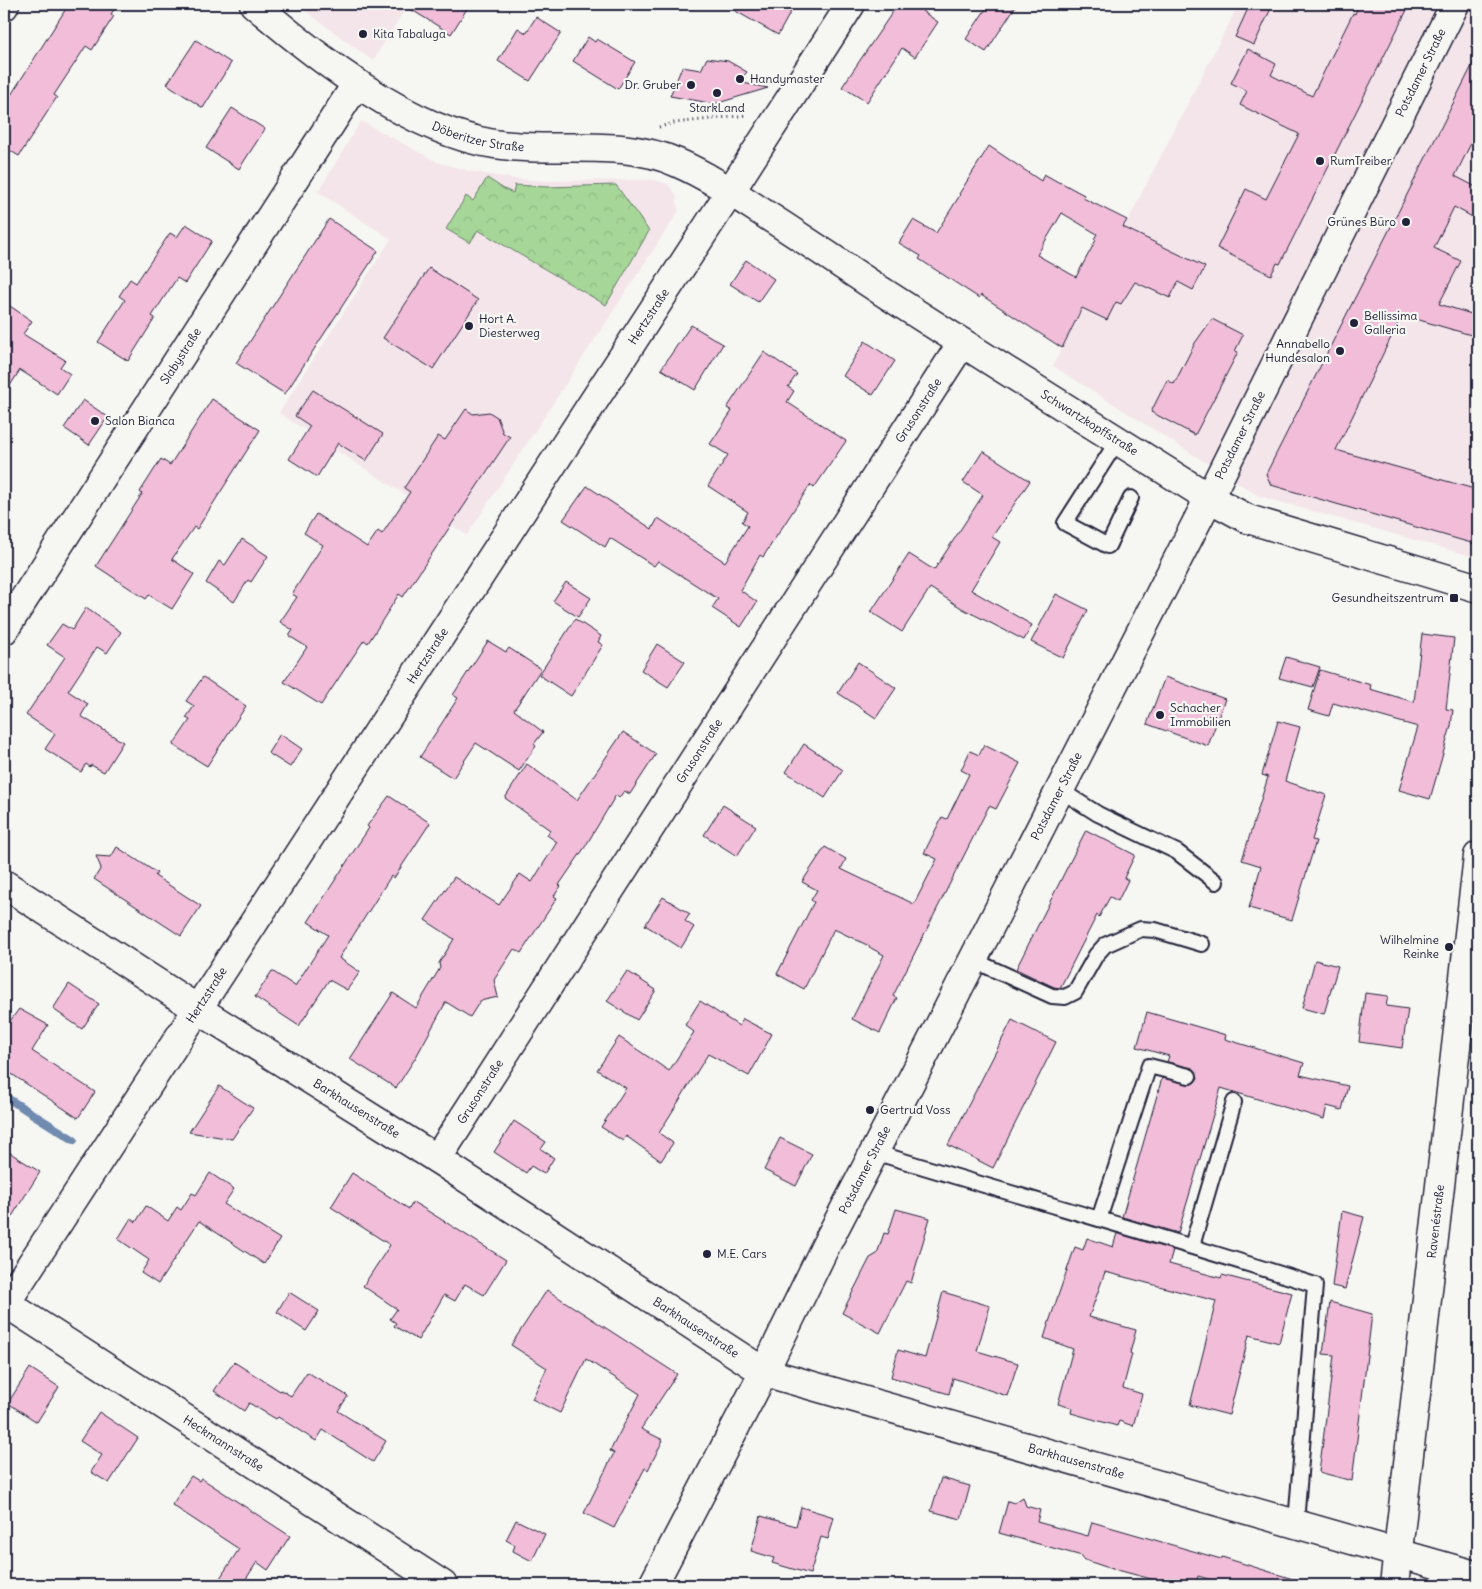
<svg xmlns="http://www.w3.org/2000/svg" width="1482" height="1589" font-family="Delius,sans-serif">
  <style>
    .built { fill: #f4e5ea }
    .park { fill: url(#park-crowns); stroke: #647c6a }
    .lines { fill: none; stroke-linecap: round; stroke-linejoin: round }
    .stream { stroke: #708ab0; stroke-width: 8 }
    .building { fill: #f1bdd9; stroke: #22223b; fill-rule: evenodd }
    .lane-casing { stroke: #22223b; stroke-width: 18 }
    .street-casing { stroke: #22223b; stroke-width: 31 }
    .secondary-casing { stroke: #22223b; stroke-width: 31 }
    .path { stroke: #22223b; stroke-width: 3; stroke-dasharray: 1 4; stroke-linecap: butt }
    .lane { stroke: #f6f6f2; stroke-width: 14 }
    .street { stroke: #f6f6f2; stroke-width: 28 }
    .secondary { stroke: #f6f6f2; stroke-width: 28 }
    .poi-dot { fill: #22223b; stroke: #f6f6f2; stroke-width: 2 }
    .labels { text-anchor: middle; stroke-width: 4.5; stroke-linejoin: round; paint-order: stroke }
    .poi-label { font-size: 12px; fill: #22223b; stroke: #f6f6f2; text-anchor: start }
    .street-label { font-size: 12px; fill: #22223b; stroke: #f6f6f2 }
  </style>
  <defs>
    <pattern id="park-crowns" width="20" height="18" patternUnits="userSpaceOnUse" patternTransform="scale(1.25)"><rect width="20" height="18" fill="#a7d798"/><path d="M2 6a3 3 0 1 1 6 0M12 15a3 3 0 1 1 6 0" fill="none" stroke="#8fb884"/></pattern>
  </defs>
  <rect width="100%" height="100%" fill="#f6f6f2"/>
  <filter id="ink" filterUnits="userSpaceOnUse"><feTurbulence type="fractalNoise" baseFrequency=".02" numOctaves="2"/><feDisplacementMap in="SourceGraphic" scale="10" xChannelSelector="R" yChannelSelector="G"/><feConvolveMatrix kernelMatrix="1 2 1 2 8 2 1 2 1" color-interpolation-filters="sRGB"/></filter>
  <g filter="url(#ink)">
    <path class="built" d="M296,4H408L373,61Z
      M1239,4H1478V558L1259,496L1053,366Z
      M361,121L437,162L469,171L514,179L548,181L653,180L668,184L676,195L678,212L467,535L279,413L391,239L318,192Z"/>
    <path class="park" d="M487,178L504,189L513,193L515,185L547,187L616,185L649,231L606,305L478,230L470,243L446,229L466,196L473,201Z"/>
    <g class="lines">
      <path class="stream" d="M4,1096L74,1140"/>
    </g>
    <path class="building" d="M69,4H118L111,14L114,16L92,50L86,46L54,95L57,97L19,156L4,147V106Z
      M402,4H470L451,34Z
      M723,4H795L778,35Z
      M898,4H927L922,11L938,22L915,57L902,48L867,102L842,87Z
      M989,4H1017L986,52L966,39Z
      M1250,4H1273L1254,45L1235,37Z
      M1359,4H1410L1280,264L1277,263L1271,275L1217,248L1246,189L1266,199L1299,134L1240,105L1247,91L1231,83L1248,49L1276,64L1271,75L1312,96L1353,13L1355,14Z
      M536,17L561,33L530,81L498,61L518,28L526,33Z
      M588,37L595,42L597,39L635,62L618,89L573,61Z
      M196,40L231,63L203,108L167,84Z
      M1478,54V129L1455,176L1478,188V220L1454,207L1434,248L1461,261L1439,304L1478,316V337L1402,315L1336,450L1478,490V545L1271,485L1266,474Z
      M707,58L728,61L747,72L738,82L768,88L718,103H710L670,96L682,67L701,70Z
      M232,108L265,129L239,169L206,148Z
      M989,146L1041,181L1044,174L1060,183V182L1084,195L1083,198L1127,220L1123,227L1205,267L1193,290L1178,282L1170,298L1135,282L1121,304L1116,302L1107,320L1082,308L1062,348L981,295L979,298L919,259L921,256L899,243L913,220L936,233L960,195L959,194ZM1062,213L1097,234L1094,239L1096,240L1076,277L1037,255Z
      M329,219L378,251L285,394L236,363Z
      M186,224L212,241L185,283L177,278L152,316L155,318L128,361L98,342L125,300L119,296L130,279L136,283L170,233L177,237Z
      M746,260L774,279L758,302L730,284Z
      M429,268L478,300L433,369L383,338Z
      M4,302L32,321L23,334L65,360L60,367L70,374L57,394L20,370L4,395Z
      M1212,319L1243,335L1235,351L1238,352L1195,435L1151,412L1167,380L1174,384L1195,343Z
      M691,325L723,344L695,390L661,369Z
      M865,341L895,361L873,395L843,376Z
      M764,352L797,374L788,387L794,391L787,402L846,441L814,488L810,485L763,557L760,555L740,590L757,602L741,627L712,608L718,599L658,561L654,566L610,538L605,547L563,520L587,486L652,529L658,518L725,562L748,526L742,522L748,512L708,486L728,455L710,444L732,411L727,408Z
      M313,390L383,434L366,461L338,443L317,477L289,459L310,426L295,416Z
      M212,399L260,430L197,529L194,527L172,559L194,574L172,609L149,595L146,599L96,566L142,494L140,492L161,459L170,465Z
      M83,400L108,417L89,445L64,428Z
      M466,409L473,414L489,412L497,417L503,433L510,437L403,597L399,594L368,643L364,640L321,705L284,682L307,647L289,636L293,630L280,622L297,597L292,594L323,545L304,533L316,514L367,547L378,531L382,534L410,492L404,488L438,436L445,440Z
      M983,451L1030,481L992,537L1000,542L971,590L1032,625L1024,640L963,609L930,588L902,632L871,612L909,554L934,570L983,495L963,482Z
      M242,539L268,556L251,582L248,580L234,602L206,583L219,561L225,565Z
      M566,582L591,598L578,617L553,601Z
      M1056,594L1088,610L1063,658L1031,642Z
      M86,608L121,632L107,653L97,647L68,691L88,704L81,716L123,742L104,772L91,765L90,767L86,764L81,772L45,749L55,734L26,715L65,657L47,645L62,624L72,630Z
      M575,619L601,636L598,642L603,645L571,696L539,675Z
      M1422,634L1454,638L1446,709L1453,710L1451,726L1430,799L1399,790L1418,727L1333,703L1329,716L1308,710L1320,670L1371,685L1370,689L1414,702Z
      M488,641L506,652L509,648L541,669L514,710L543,732L534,744L536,746L519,771L476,743L453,778L420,757L458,698L453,695Z
      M657,644L685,662L668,687L641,670Z
      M1286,657L1320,667L1313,687L1279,678Z
      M858,662L896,688L876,718L838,693Z
      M203,677L246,706L207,766L173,745L190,720L186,718L194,706L186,701Z
      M1165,677L1225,699L1208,746L1147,724Z
      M1278,721L1300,727L1285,781L1326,795L1312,840L1316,841L1292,920L1249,908L1261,866L1242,860L1268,777L1262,775Z
      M623,732L656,754L630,794L624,791L619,798L616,795L585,847L559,885L561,886L554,896L557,898L521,953L514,949L494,980L498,997L480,1001L470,1017L446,1002L416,1057L396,1088L350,1059L393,993L416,1008L440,968L439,963L454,939L425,920L454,877L499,905L520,874L532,882L557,842L547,835L550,830L505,798L527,764L577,800Z
      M280,734L302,749L290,767L268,753Z
      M804,744L843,770L825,798L786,772Z
      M984,745L1020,763L996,809L989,806L893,996L897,998L880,1033L852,1019L884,955L869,947V946L834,929L804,989L777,974L814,902L811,900L817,890L802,882L825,847L846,859L841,869L914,904L937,859L924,853L942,817L947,819L969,774L961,770L970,751L979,755Z
      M389,796L430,823L394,878L391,876L339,958L360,972L347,990L329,980L299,1026L255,997L272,971L295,986L328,935L308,922L359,843L369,828L367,826Z
      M723,805L756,826L737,856L704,835Z
      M1086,830L1135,855L1124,878L1128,880L1118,901L1110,897L1099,917L1097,915L1060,988L1054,987L1016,969Z
      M117,847L157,873L155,876L201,906L181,936L94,879L101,868L96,856L111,857Z
      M663,897L690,914L685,921L694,927L681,948L645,925Z
      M1315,960L1338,966L1324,1014L1302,1008Z
      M627,971L656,990L637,1020L607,1001Z
      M69,984L99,1004L82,1029L53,1009Z
      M1365,993L1388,996L1386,1006L1408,1009L1402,1048L1359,1042Z
      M700,1001L739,1026L743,1019L772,1034L749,1076L708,1054L659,1133L673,1143L661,1161L626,1136L623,1141L601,1127L626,1088L597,1070L619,1037L669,1071L694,1032L685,1025Z
      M19,1009L48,1025L32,1051L95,1092L78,1118L4,1069V1029Z
      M1147,1012L1226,1035L1225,1039L1304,1063L1300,1075L1348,1086L1342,1110L1327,1106L1324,1119L1221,1088L1178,1233L1122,1217L1162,1078L1191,1084L1195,1082L1198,1078L1195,1070L1192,1068L1167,1062L1169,1056L1137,1047Z
      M1012,1020L1056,1042L993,1168L948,1145Z
      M219,1086L253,1108L232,1139L189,1132Z
      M514,1121L546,1142L541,1149L554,1158L544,1174L531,1166L526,1173L494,1152Z
      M780,1138L812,1154L796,1186L764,1170Z
      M4,1149L40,1172L4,1229Z
      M210,1173L234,1189L224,1204L280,1239L264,1264L199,1221L158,1284L141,1273L149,1260L118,1239L131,1218L136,1222L146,1206L168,1221L177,1207L181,1210L192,1193L196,1195Z
      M352,1173L409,1209L413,1202L423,1208L506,1260L484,1295L465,1284L455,1301L444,1295L418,1340L394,1326L396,1323L390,1319L397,1309L363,1286L390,1245L331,1207Z
      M896,1209L930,1218L911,1283L906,1281L880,1333L842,1313L870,1258L877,1254L884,1233L888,1234Z
      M1342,1211L1364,1217L1345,1289L1332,1286Z
      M1117,1233L1173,1250L1169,1264L1221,1278L1222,1275L1292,1293L1279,1343L1249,1335L1229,1415L1190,1405L1216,1301L1105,1272L1089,1317L1136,1330L1130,1353L1132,1354L1123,1388L1142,1394L1133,1426L1119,1421L1117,1426L1071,1413L1072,1408L1058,1404L1073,1349L1044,1338L1049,1322L1075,1247L1083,1250L1087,1238L1113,1247Z
      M547,1290L677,1374L641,1429L663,1440L648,1470L645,1468L614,1528L584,1513L614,1453L610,1451L640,1394L586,1359L560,1413L532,1399L547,1368L511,1345Z
      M289,1292L319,1311L306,1331L277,1312Z
      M943,1292L990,1306L977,1351L1018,1363L1007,1396L953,1378L949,1394L891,1377L898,1350L925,1358Z
      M1330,1302L1372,1314L1352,1481L1319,1472L1334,1355L1323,1354Z
      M234,1362L280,1391L281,1390L291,1396L307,1372L348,1396L338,1411L386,1441L373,1462L323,1430L316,1441L278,1417L276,1419L249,1403L244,1411L214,1391Z
      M30,1368L59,1387L37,1422L8,1403Z
      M99,1412L138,1438L109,1483L91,1472L102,1455L80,1441Z
      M191,1476L199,1481L201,1478L290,1536L268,1570L257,1562L242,1585H232L220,1578L239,1549L172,1505Z
      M941,1478L970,1486L961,1519L931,1511Z
      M1023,1497L1026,1506L1040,1510L1037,1522L1088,1536L1092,1522L1221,1559L1222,1557L1296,1580L1295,1585H1228L1198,1576L1196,1585H1154L1155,1580L1106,1567L1082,1559V1556L999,1533L1008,1501L1014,1503Z
      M801,1507L834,1517L828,1539L821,1537L810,1574L772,1563L774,1558L751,1551L761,1516L796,1526Z
      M516,1520L545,1534L532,1561L513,1551L515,1545L506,1540Z"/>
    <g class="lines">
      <defs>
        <path id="lane" d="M1118,440L1065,523L1108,546L1131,498
          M1060,790L1098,814L1177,852L1216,882
          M973,960L1052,996L1065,997L1075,992L1096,955L1105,945L1141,929L1155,930L1202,944
          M874,1152C1021,1197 1169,1238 1315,1285L1296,1523
          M1099,1219L1149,1066L1189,1076
          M1192,1246L1234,1102"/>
        <g id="street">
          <path d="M4,6L5,4"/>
          <path id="s1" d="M1209,498L1455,4"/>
          <path id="s2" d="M4,630L357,83"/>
          <path id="s3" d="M4,884L196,1008L437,1159L764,1372L1478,1576"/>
          <path id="s4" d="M437,1159L962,343"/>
          <path id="s5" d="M4,1302L443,1585"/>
          <path id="s6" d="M4,1306L730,192L851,4"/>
          <path id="s7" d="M1394,1585L1478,856"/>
        </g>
        <g id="secondary">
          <path id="s8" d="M254,4C317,58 410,131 494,144C555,154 620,137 678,163C710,177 740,198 768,216C807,241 845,267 883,292C991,362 1100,429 1209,498L1248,519L1478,588"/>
          <path id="s9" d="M653,1585L764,1372L827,1243L908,1087L1209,498"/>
        </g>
      </defs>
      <use href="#lane" class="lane-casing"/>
      <use href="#street" class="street-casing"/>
      <use href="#secondary" class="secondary-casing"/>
      <path class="path" d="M659,127L674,123L747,115"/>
      <use href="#lane" class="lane"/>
      <use href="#street" class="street"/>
      <use href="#secondary" class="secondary"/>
    </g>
  </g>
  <g class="poi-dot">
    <circle cx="363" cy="34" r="5"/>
    <circle cx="740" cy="79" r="5"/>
    <circle cx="691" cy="85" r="5"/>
    <circle cx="717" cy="93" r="5"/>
    <circle cx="1320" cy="161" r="5"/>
    <circle cx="1406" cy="222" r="5"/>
    <circle cx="1354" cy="323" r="5"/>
    <circle cx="469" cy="326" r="5"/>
    <circle cx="1340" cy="351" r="5"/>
    <circle cx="95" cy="421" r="5"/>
    <rect x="1449" y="593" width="10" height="10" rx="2.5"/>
    <circle cx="1160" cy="715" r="5"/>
    <circle cx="1449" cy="947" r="5"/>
    <circle cx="870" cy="1110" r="5"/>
    <circle cx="707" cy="1254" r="5"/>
  </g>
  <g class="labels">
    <g class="poi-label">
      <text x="373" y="38">Kita Tabaluga</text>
      <text x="750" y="83">Handymaster</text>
      <text x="681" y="89" text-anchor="end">Dr. Gruber</text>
      <text x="717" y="112" text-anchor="middle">StarkLand</text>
      <text x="1330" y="165">RumTreiber</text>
      <text x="1396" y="226" text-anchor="end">Grünes Büro</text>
      <text x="1364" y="320">Bellissima<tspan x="1364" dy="14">Galleria</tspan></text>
      <text x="479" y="323">Hort A.<tspan x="479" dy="14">Diesterweg</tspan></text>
      <text x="1330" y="348" text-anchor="end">Annabello<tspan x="1330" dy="14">Hundesalon</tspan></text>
      <text x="105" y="425">Salon Bianca</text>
      <text x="1444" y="602" text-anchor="end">Gesundheitszentrum</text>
      <text x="1170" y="712">Schacher<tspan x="1170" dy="14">Immobilien</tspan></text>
      <text x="1439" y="944" text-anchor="end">Wilhelmine<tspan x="1439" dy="14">Reinke</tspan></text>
      <text x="880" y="1114">Gertrud Voss</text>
      <text x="717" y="1258">M.E. Cars</text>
    </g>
    <g class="street-label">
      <text dy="4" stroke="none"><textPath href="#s1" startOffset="475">Potsdamer Straße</textPath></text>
      <text dy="4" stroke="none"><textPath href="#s8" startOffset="264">Döberitzer Straße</textPath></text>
      <text dy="4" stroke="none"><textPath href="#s6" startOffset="1181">Hertzstraße</textPath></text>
      <text dy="4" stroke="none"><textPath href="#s2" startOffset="326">Slabystraße</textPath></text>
      <text dy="4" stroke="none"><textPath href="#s4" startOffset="890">Grusonstraße</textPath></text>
      <text dy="4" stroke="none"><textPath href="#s8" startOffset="954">Schwartzkopffstraße</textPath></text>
      <text dy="4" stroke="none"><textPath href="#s1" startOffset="70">Potsdamer Straße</textPath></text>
      <text dy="4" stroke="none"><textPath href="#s6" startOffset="776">Hertzstraße</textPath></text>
      <text dy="4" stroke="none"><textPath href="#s4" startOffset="485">Grusonstraße</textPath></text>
      <text dy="4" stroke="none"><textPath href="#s9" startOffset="886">Potsdamer Straße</textPath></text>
      <text dy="4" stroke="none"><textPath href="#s6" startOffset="371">Hertzstraße</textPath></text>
      <text dy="4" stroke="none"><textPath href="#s4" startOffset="80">Grusonstraße</textPath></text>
      <text dy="4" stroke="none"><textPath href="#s3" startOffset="418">Barkhausenstraße</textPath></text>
      <text dy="4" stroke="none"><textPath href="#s9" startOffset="466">Potsdamer Straße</textPath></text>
      <text dy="4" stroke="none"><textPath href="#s7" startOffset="366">Ravenéstraße</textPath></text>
      <text dy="4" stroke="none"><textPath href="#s3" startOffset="822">Barkhausenstraße</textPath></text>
      <text dy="4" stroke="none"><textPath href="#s5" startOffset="261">Heckmannstraße</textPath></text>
      <text dy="4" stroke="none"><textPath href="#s3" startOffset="1228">Barkhausenstraße</textPath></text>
    </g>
  </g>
  <rect width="1482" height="1589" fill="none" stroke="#f6f6f2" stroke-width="20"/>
  <rect x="10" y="10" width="1462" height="1569" fill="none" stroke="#22223b" stroke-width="2" filter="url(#ink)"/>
</svg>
